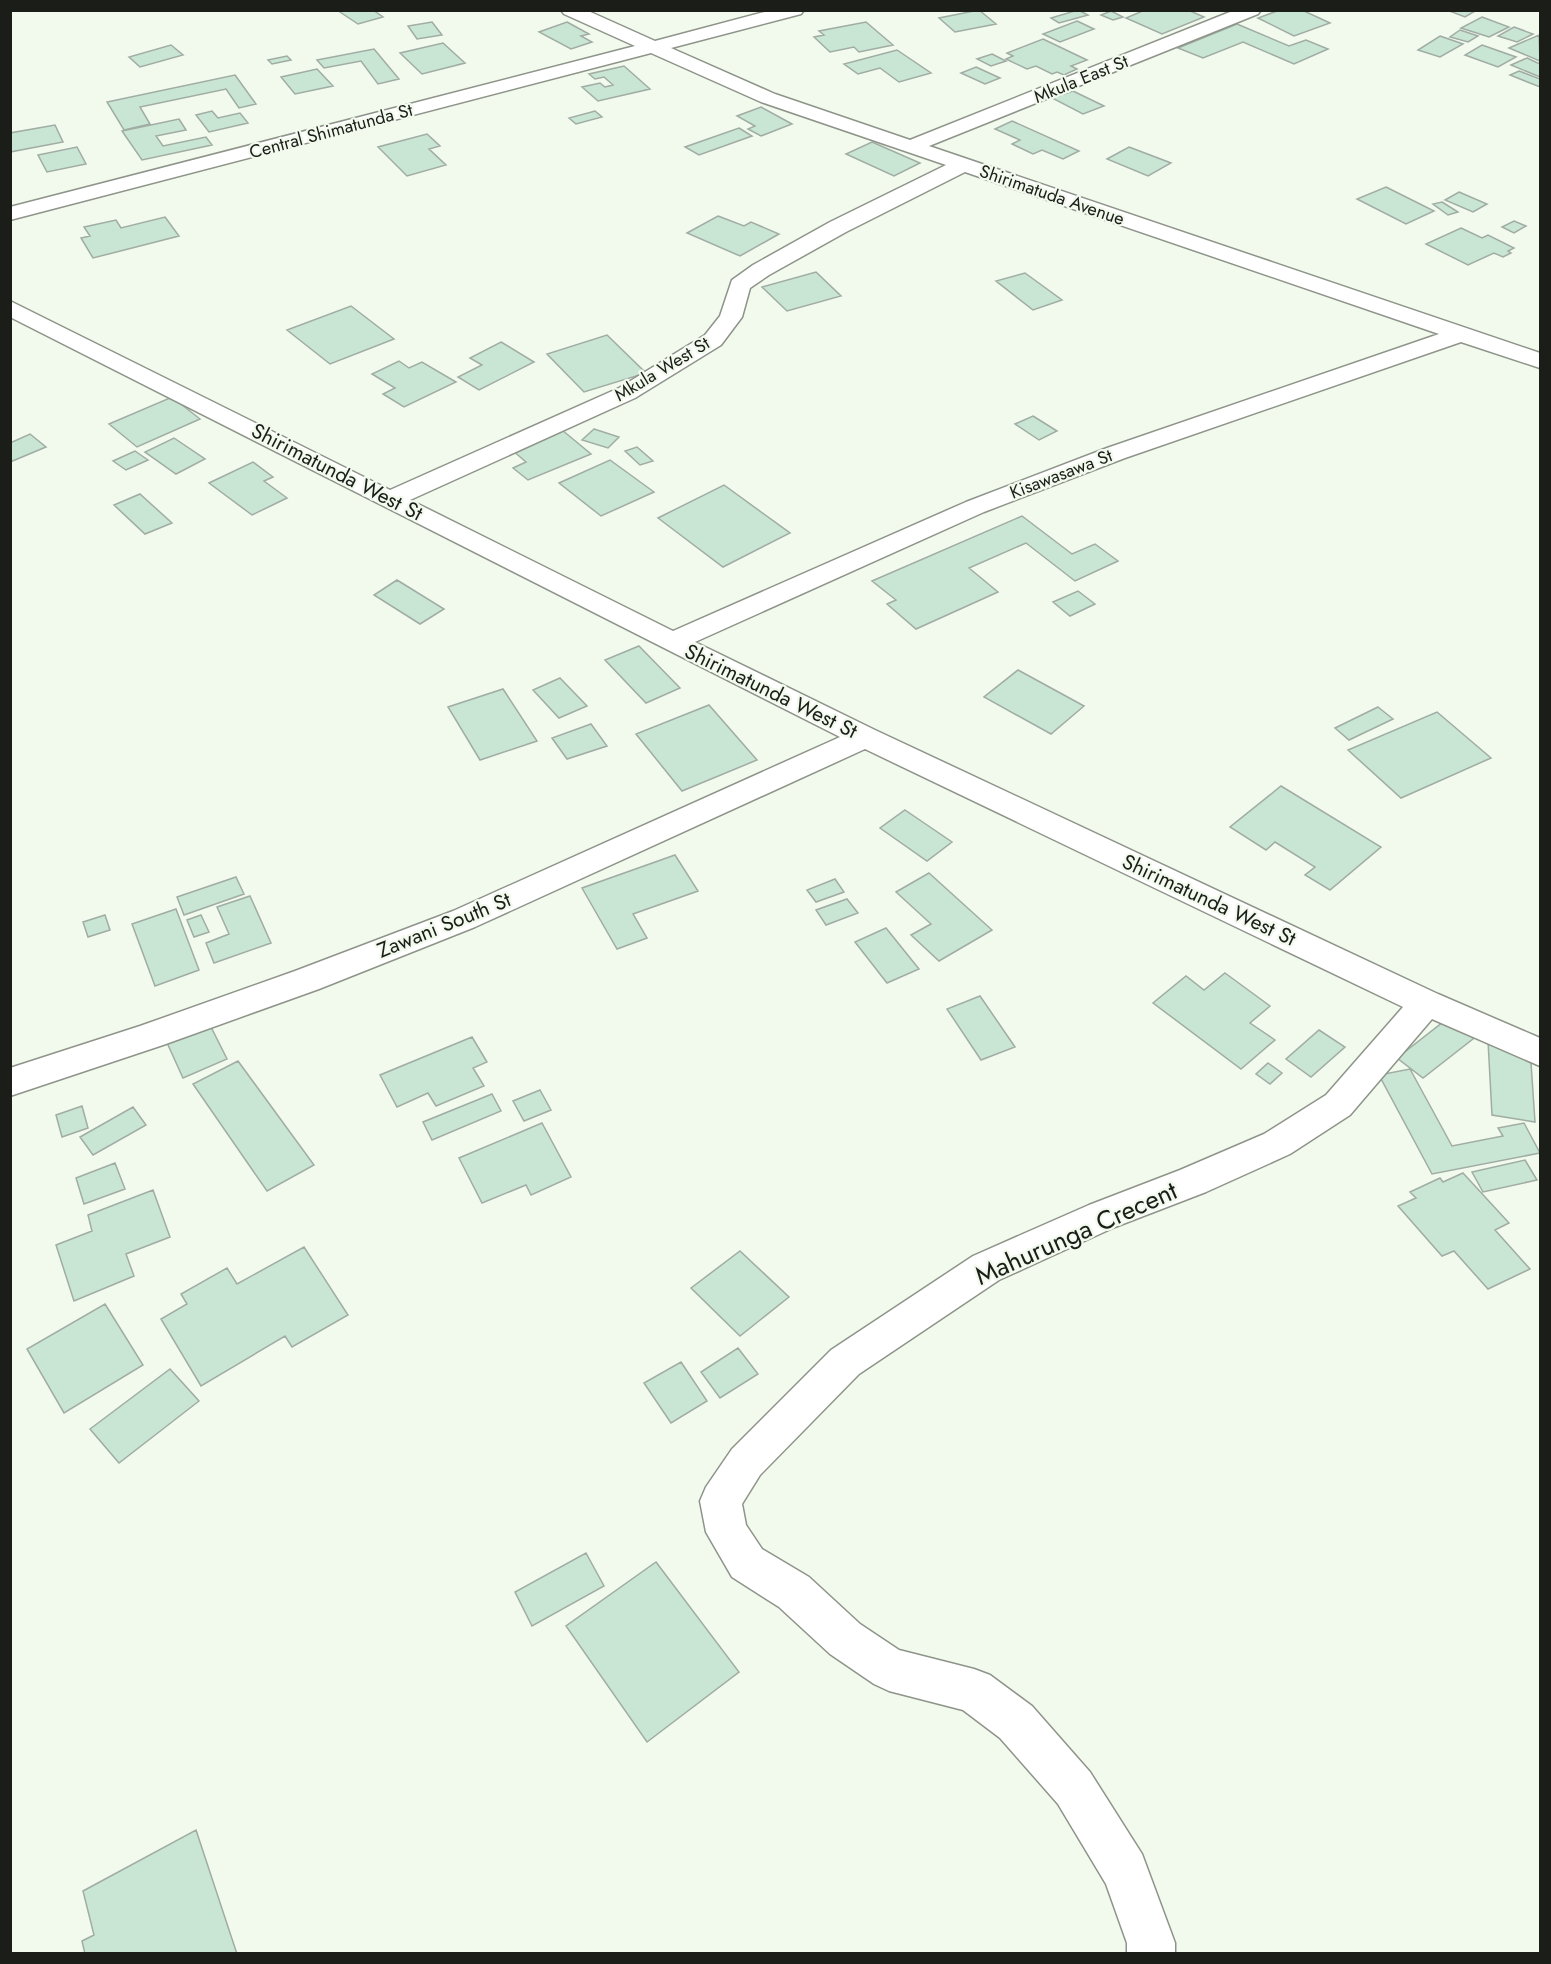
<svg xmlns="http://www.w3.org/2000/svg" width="1551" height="1964" font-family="Jost,sans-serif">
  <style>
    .building { fill: #c8e6d3; stroke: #a0aca4; stroke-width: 1.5 }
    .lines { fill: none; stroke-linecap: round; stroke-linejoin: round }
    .street-casing { stroke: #8e9489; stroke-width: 3 }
    .street { fill: #fff; fill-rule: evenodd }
    .labels { text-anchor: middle; stroke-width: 4.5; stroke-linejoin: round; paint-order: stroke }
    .far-street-label { font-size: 18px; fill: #1b1d19; stroke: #f2f9ed }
    .street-label { font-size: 21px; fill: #1b1d19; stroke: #f2f9ed }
    .near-street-label { font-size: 26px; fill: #1b1d19; stroke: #f2f9ed }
  </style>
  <rect width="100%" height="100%" fill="#f2f9ed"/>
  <path class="building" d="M337,10H373L383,17L358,24Z
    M979,10L996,24L955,32L939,18Z
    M1078,10L1088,15L1059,23L1051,18Z
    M1145,10H1188L1204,17L1162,34L1126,18Z
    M1280,10H1302L1330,23L1294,36L1258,18Z
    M1447,10H1474L1475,11L1465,17Z
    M1111,11L1123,17L1113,20L1101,15Z
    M1482,17L1509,27L1489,37L1461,28Z
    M1077,21L1094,29L1060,42L1043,34Z
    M432,22L442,35L417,39L408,26Z
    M567,22L589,34L581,36L592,42L571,49L539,32Z
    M866,22L893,45L859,52L854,47L830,52L814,37L824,35L819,31Z
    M1237,24L1289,46L1306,40L1328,49L1294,64L1243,42L1203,58L1178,48Z
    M1514,27L1533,34L1517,42L1498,36Z
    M1460,30L1478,36L1468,42L1450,37Z
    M1539,35L1540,61L1509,48Z
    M1440,36L1463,44L1440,57L1418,50Z
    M1043,39L1087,60L1071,66L1077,69L1064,75L1057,72L1052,74L1036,66L1027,69L1006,59L1013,56L1007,53Z
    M443,43L465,63L422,74L400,53Z
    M171,45L183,55L140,67L129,57Z
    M1482,45L1516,57L1498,67L1465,55Z
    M374,49L399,79L378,84L361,61L324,68L317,60Z
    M897,50L931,73L899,82L880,68L858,74L844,64Z
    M992,54L1006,61L991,66L977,59Z
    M287,56L291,60L272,64L268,60Z
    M1527,58L1540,64V77L1511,65Z
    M624,66L650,89L598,101L582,87L600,83L605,87L613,85L604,77L595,79L589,74Z
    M976,67L1000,78L985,84L961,73Z
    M317,69L333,86L295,94L281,77Z
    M1519,71L1540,79V87L1510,75Z
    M235,75L256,104L239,108L226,89L140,107L150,124L124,130L107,102Z
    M1073,91L1104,106L1083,114L1052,98Z
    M761,107L792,124L761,136L748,129L755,126L737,116Z
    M212,111L218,118L240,113L248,123L209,132L196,115Z
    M595,111L602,117L576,124L569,118Z
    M179,119L186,130L156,136L163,146L206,137L212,145L142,160L122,131Z
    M1012,121L1079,151L1063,159L1042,150L1033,154L1012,144L1020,140L995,129Z
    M55,125L63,142L10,152V133Z
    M739,128L752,136L699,155L685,147Z
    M427,134L440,146L429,149L446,165L407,176L378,147Z
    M872,142L920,163L894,176L846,154Z
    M77,147L86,164L47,172L38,155Z
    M1129,147L1171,163L1148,176L1107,159Z
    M1386,187L1434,211L1406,224L1357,199Z
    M1459,192L1487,204L1473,212L1445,200Z
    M1442,202L1458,212L1448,215L1433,204Z
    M718,216L744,226L751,222L779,234L740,256L687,233Z
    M165,217L179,236L93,258L81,238L90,236L84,227L116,220L121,228Z
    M1514,221L1526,226L1514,233L1502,227Z
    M1461,228L1482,238L1488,235L1514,248L1508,251L1511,253L1503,257L1494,253L1468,265L1426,244Z
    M816,272L841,296L787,311L762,287Z
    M1025,273L1062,300L1033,310L996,281Z
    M351,306L394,339L330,364L287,330Z
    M607,335L646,373L584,392L547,354Z
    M501,342L534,362L479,390L458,377L482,365L470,358Z
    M399,361L409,368L422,362L456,382L404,407L383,394L395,388L372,374Z
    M172,397L200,419L137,447L109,424Z
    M1033,416L1057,431L1039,440L1015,424Z
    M594,429L619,437L608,448L582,440Z
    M562,430L591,454L528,480L513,468L526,462L512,450Z
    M30,434L46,447L10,462V443Z
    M174,438L205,459L176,474L145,452Z
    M637,447L653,461L640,465L625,451Z
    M135,451L148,460L126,470L113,461Z
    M610,460L654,492L601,516L559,483Z
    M253,462L273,477L264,481L287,498L252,515L209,483Z
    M724,485L790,533L723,567L658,518Z
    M140,494L172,523L145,534L114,505Z
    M1022,516L1072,554L1095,544L1118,561L1075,581L1026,543L969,568L998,592L916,629L887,604L896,600L872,581Z
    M397,580L444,609L420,624L374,595Z
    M1078,591L1095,604L1070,616L1053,602Z
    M639,646L680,688L646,703L605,660Z
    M1018,670L1084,706L1051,734L984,697Z
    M560,678L587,706L559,718L533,690Z
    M503,689L537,741L480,760L448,707Z
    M709,705L757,760L682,791L636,734Z
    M1378,707L1393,719L1349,740L1335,728Z
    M1437,712L1491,758L1401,798L1348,750Z
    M591,724L607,746L567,759L552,738Z
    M1281,786L1381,847L1330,890L1305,875L1315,867L1275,842L1266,850L1230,827Z
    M905,810L952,842L927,861L880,828Z
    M675,855L698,891L633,914L647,938L617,949L582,888Z
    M929,873L992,930L939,961L911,935L931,924L896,892Z
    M236,877L244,894L184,915L177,897Z
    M835,879L844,892L816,902L807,890Z
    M250,896L271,943L214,963L206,943L229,934L217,907Z
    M847,899L858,913L826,925L816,910Z
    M176,909L199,970L155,986L132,924Z
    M105,915L110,930L88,937L83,922Z
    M201,915L209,932L194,937L187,920Z
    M886,928L919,969L887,983L855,942Z
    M1225,973L1270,1006L1250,1023L1275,1040L1241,1069L1153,1003L1186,976L1204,990Z
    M980,996L1015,1047L981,1060L947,1009Z
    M1452,1015L1478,1035L1423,1078L1397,1058Z
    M206,1017L227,1059L183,1078L163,1034Z
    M1319,1030L1345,1047L1311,1077L1286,1059Z
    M472,1037L487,1062L473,1068L484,1086L436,1106L428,1093L397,1107L380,1075Z
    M1488,1041L1530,1048L1535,1122L1492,1115Z
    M238,1061L314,1165L267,1191L193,1084Z
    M1268,1063L1282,1073L1270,1084L1256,1074Z
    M1410,1069L1452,1146L1503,1136L1498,1128L1524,1123L1540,1153L1432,1174L1379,1075Z
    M540,1090L551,1110L524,1121L513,1101Z
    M492,1094L501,1111L432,1140L423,1122Z
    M82,1106L88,1128L62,1137L56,1115Z
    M133,1107L146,1125L93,1155L80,1137Z
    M542,1123L571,1177L531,1195L526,1185L482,1203L459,1158Z
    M1525,1160L1537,1180L1483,1192L1472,1172Z
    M115,1163L125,1189L84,1204L76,1178Z
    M1463,1173L1509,1223L1495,1230L1530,1269L1488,1289L1454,1251L1442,1256L1398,1206L1416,1198L1410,1192L1440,1178L1443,1182Z
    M153,1190L170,1237L126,1254L134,1276L74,1301L56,1245L92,1231L88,1215Z
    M304,1247L348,1315L292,1347L285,1336L201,1386L161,1319L187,1304L181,1294L227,1268L237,1284Z
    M740,1251L789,1297L740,1336L691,1288Z
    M105,1304L143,1365L64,1413L27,1349Z
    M738,1348L758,1374L720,1398L701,1372Z
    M681,1362L707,1401L671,1423L644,1383Z
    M170,1369L199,1401L119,1463L90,1429Z
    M586,1553L604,1586L532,1626L515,1592Z
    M656,1562L739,1672L647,1742L566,1626Z
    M196,1830L237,1954H85L82,1941L94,1935L83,1891Z"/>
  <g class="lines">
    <defs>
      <path id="street" d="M561,10H586L655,41L772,10H804L801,14L671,48L775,94L910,140L1235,10H1261L1258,14L929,146L1540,353V368L1461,342L1125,458L984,512L695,642L875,730L1438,994L1540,1038V1066L1432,1019L1350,1115L1290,1154L1206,1192L1115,1227L999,1280L859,1374L760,1475L742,1504L746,1525L762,1549L809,1577L860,1624L899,1650L974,1669L990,1675L1032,1706L1090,1772L1142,1854L1175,1943V1954H1127V1943L1106,1884L1058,1804L1000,1738L963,1710L889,1691L874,1684L830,1654L779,1607L732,1577L706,1532L700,1501L706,1487L732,1449L831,1350L973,1256L1089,1205L1180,1170L1264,1134L1326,1095L1403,1007L865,749L475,927L319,989L163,1045L10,1096V1068L140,1026L295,971L453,911L840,737L10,317V301L390,490L619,388L705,335L720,316L732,280L753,265L830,222L946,165L761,102L651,53L10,220V207L635,46L564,14ZM965,172L1439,334L1107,448L966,502L673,631L410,500L635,398L721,345L742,317L750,288L769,275L846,232Z"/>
    </defs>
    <use href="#street" class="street-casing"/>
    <use href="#street" class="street"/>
  </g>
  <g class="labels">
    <g class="far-street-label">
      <text transform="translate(1081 79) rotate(-22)" y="6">Mkula East St</text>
      <text transform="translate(331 131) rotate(-15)" y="6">Central Shimatunda St</text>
      <text transform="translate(1052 195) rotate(19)" y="6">Shirimatuda Avenue</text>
      <text transform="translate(662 369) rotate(-31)" y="6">Mkula West St</text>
      <text transform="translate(1061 474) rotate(-21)" y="6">Kisawasawa St</text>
    </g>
    <g class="street-label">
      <text transform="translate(337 472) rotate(27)" y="7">Shirimatunda West St</text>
      <text transform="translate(771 691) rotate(26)" y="7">Shirimatunda West St</text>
      <text transform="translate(1209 900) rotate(25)" y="7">Shirimatunda West St</text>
      <text transform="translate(444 925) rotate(-22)" y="7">Zawani South St</text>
    </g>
    <g class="near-street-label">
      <text transform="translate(1076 1233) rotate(-24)" y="9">Mahurunga Crecent</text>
    </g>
  </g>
  <rect width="1551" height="1964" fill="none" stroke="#1b1d19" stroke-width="24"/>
</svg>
